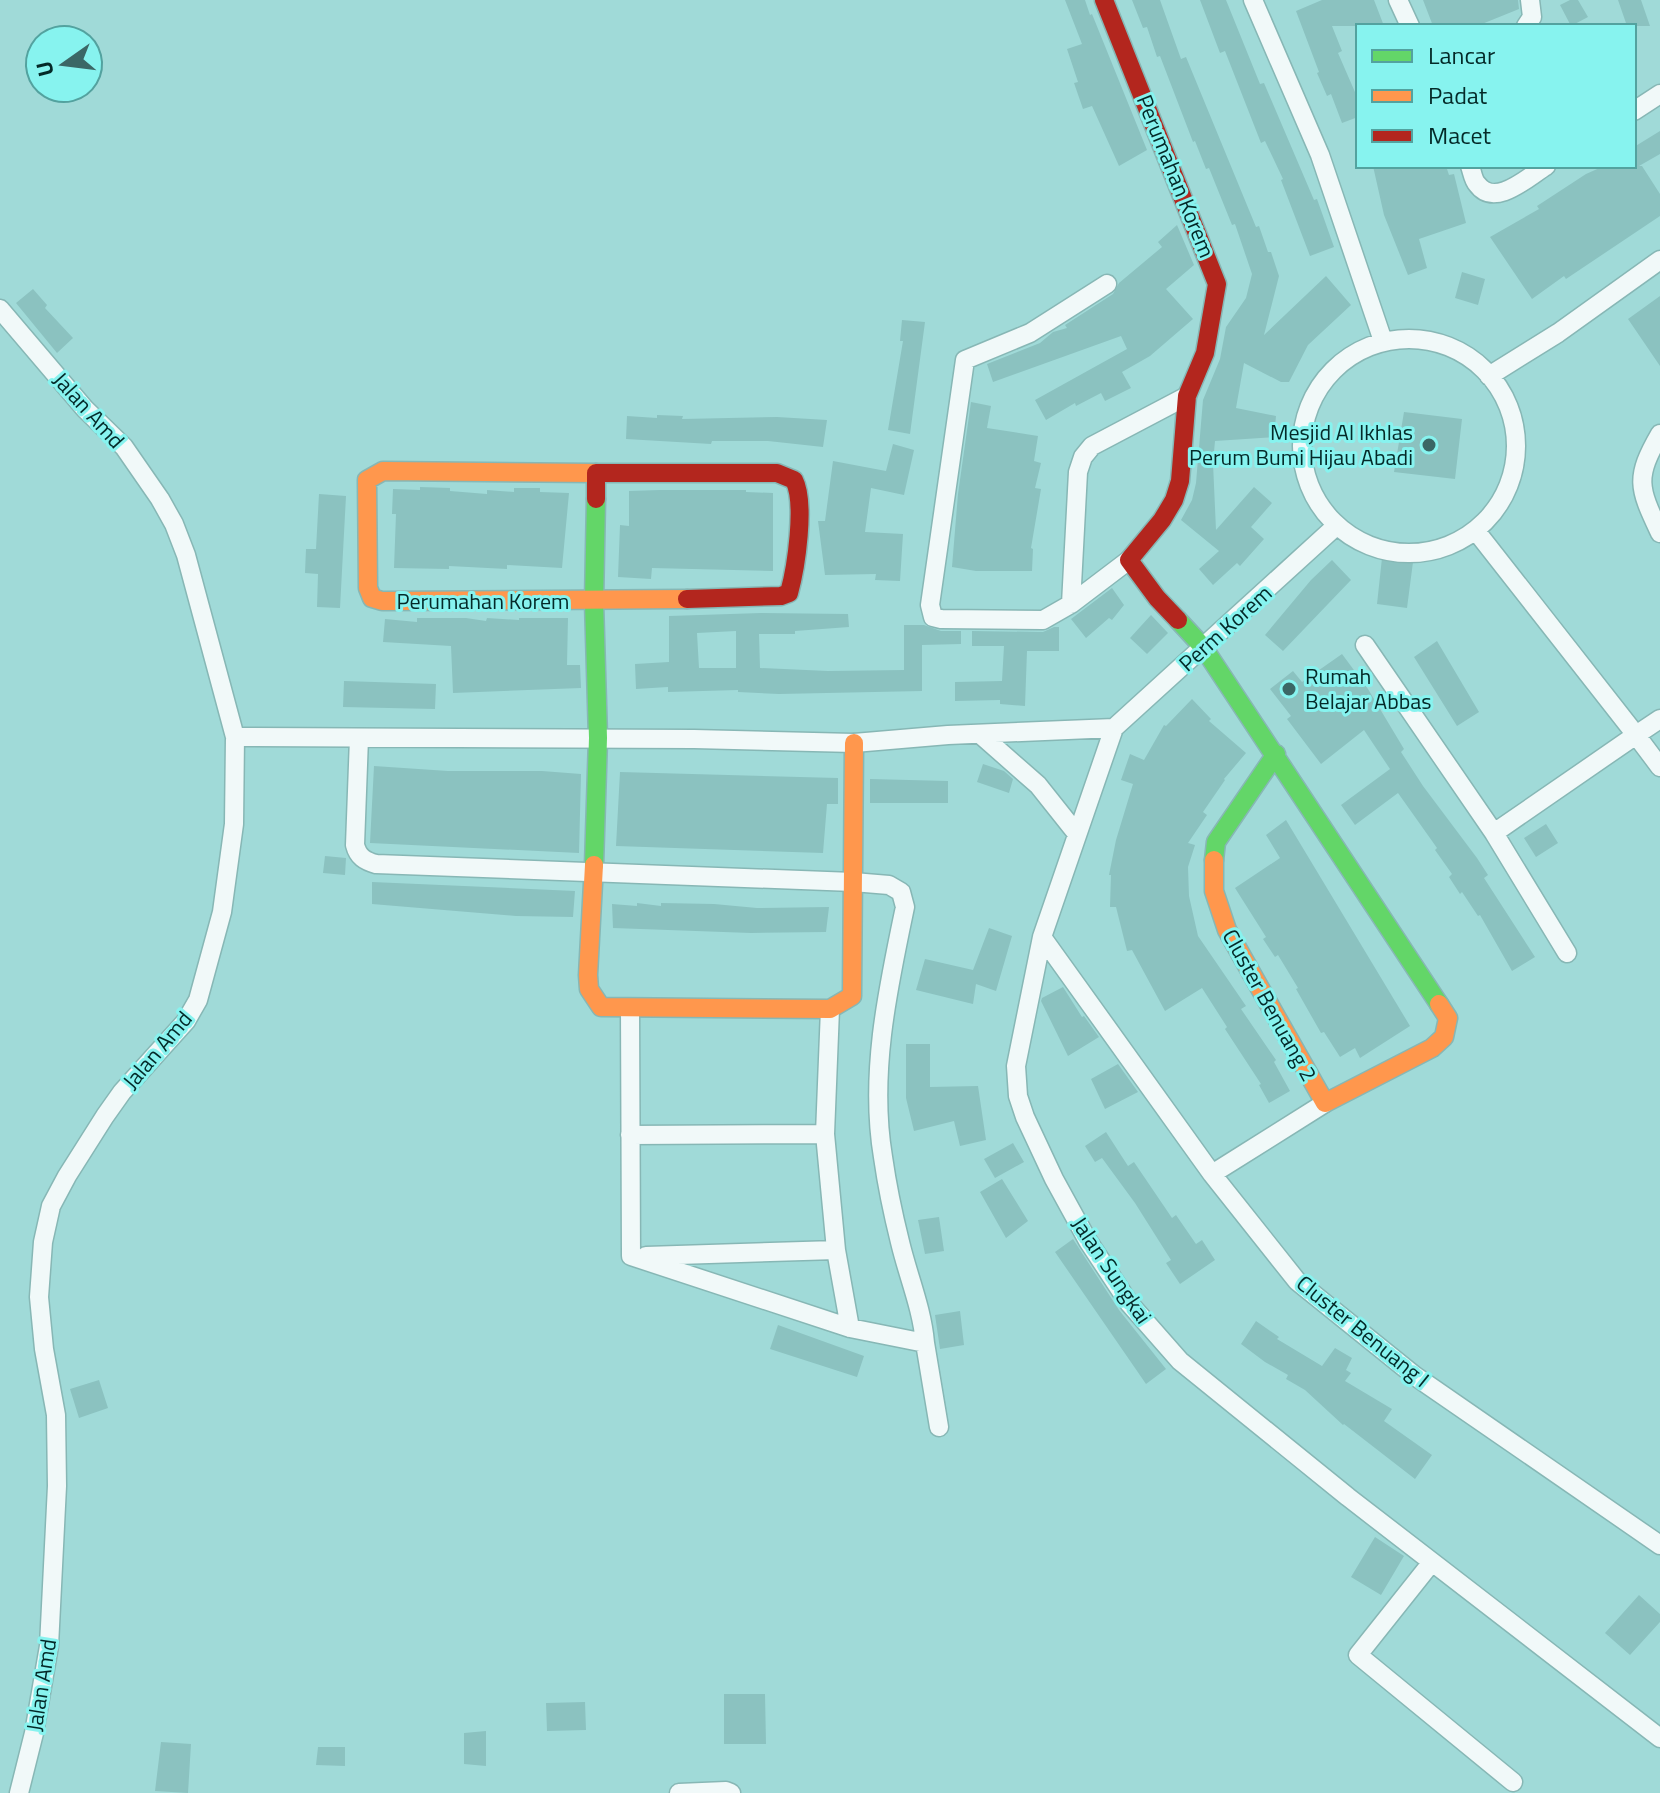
<svg xmlns="http://www.w3.org/2000/svg" width="1660" height="1793" font-family="'Titillium Web',sans-serif">
  <style>
    .building { fill: #8bc2c0; fill-rule: evenodd }
    .lines { fill: none; stroke-linecap: round; stroke-linejoin: round }
    .street-casing { stroke: #87b7b5; stroke-width: 21 }
    .fast-casing { stroke: #87b7b5; stroke-width: 21 }
    .slow-casing { stroke: #87b7b5; stroke-width: 21 }
    .jam-casing { stroke: #87b7b5; stroke-width: 21 }
    .street { stroke: #f1f9f9; stroke-width: 18 }
    .fast { stroke: #63d668; stroke-width: 18 }
    .slow { stroke: #ff974d; stroke-width: 18 }
    .jam { stroke: #b3261e; stroke-width: 18 }
    .poi-dot { fill: #3b6766; stroke: #87f3ef; stroke-width: 3 }
    .labels { text-anchor: middle; stroke-width: 6; stroke-linejoin: round; paint-order: stroke }
    .street-label { font-size: 22px; fill: #042928; stroke: #87f3ef }
    .poi-label { font-size: 22px; fill: #042928; stroke: #87f3ef; text-anchor: end }
  </style>
  <rect width="100%" height="100%" fill="#a0dad8"/>
  <path class="building" d="M1065,0H1085L1090,15L1092,14L1147,150L1119,166L1092,106L1083,109L1074,83L1078,82L1067,49L1082,44Z
    M1132,0H1160L1181,59L1186,57L1256,227L1259,226L1268,252H1271L1279,276L1264,335L1326,276L1351,305L1308,345L1289,382H1281L1244,363L1236,408L1276,416L1274,437L1215,441L1213,463L1216,530L1254,487L1272,503L1251,527L1264,539L1240,566L1237,563L1213,585L1199,569L1219,551L1181,520L1192,500L1196,483L1203,400L1220,359L1226,327L1246,298L1252,274L1235,224L1232,225L1209,168L1206,169L1195,141L1193,142L1160,56L1157,57L1147,27L1143,28Z
    M1200,0H1226L1260,84L1264,83L1314,200L1317,199L1334,247L1310,256L1281,180L1283,179L1265,141L1261,143L1225,51L1220,53Z
    M1322,0H1374L1384,26H1332L1342,51L1338,53L1358,99V117L1342,123L1331,94L1327,96L1317,73L1319,72L1296,11Z
    M1423,0H1518L1519,9L1477,26H1433Z
    M1570,0H1578L1588,17L1571,26L1560,5Z
    M1618,0H1641L1650,26H1627Z
    M1660,131V154L1639,166H1642L1660,194V216L1566,279L1564,276L1532,299L1490,237L1539,209L1537,206L1586,174L1604,166H1634V147Z
    M1373,166H1446L1449,175L1454,174L1466,223L1419,239L1427,268L1408,275L1384,215Z
    M1177,225L1194,265L1166,289L1193,319L1150,356L1122,372L1131,388L1105,401L1101,393L1076,406L1075,403L1046,420L1035,400L1127,349L1121,336L993,382L987,364L1040,343L1053,332L1067,328L1065,325L1113,294L1119,283L1162,247L1158,242Z
    M1462,272L1485,279L1478,305L1455,298Z
    M33,289L47,305L45,308L73,338L57,353L16,303Z
    M1660,296V366L1628,319Z
    M902,320L925,322L910,434L888,430L903,341H900Z
    M971,402L991,406L987,428L1038,436L1034,461L1041,463L1035,488L1041,489L1031,548L1033,549L1032,571H976L952,567L958,494Z
    M1404,412L1462,419L1455,479L1394,472Z
    M657,415L683,416L682,419L777,417L827,420L823,447L768,441H712L711,444L626,439L627,416L657,418Z
    M893,444L914,450L904,495L871,488L865,532L903,534L900,581L875,580L876,574L825,575L818,521H825L833,461L886,471Z
    M420,487L450,488V491L487,494V490L514,492V488H540V492L569,493L562,568L507,565V569L449,566V569L394,568L396,514H392L393,489L420,490Z
    M660,490H746V492L773,493V571L652,568L651,579L618,577L620,525L629,526V491Z
    M319,494L346,496L340,608L317,607L318,574L305,573L306,549H316Z
    M1382,558L1413,562L1407,608L1377,604Z
    M1332,560L1351,580L1283,651L1265,635L1311,580Z
    M1112,588L1124,605L1112,620L1109,618L1086,638L1071,619Z
    M761,613L848,614L849,627L795,631V634H759L760,668L828,671L904,670V625H924L941,631H961V644L922,645V691L779,694L738,692V690L668,692V687L636,689L635,664L669,662V616ZM736,631V668H699L697,633Z
    M1151,615L1168,633L1147,654L1130,638Z
    M417,618H466L486,621L487,618L519,620V618H568L567,665H580L581,688L453,693L451,646L383,642L385,619L417,622Z
    M1054,627H1059V651H1027L1025,706L1000,704V700L955,701V682L1002,681L1004,646H972V631L1043,632Z
    M1437,641L1479,712L1457,726L1414,657Z
    M1342,654L1368,689L1404,749L1401,752L1423,786L1477,858L1488,875L1484,878L1535,957L1512,971L1480,915L1478,916L1462,892L1460,894L1449,877L1452,874L1435,850L1437,848L1398,793L1355,825L1341,805L1390,769L1364,730L1321,764L1287,719L1291,716L1270,689L1293,671L1302,682Z
    M344,681L436,684L435,709L343,707Z
    M1192,699L1211,719L1209,721L1246,753L1224,779L1225,780L1203,812L1207,815L1188,843L1195,845L1188,867L1189,896L1198,936L1246,1006L1241,1009L1276,1060L1274,1062L1290,1091L1269,1103L1259,1085L1261,1084L1225,1029L1227,1027L1202,988L1165,1011L1132,950L1127,951L1116,907H1110L1111,875H1109L1116,840L1133,784L1121,780L1130,754L1144,760L1164,725L1166,726Z
    M983,764L1004,771L1013,779L1009,793L977,782Z
    M374,766L448,771H542L581,774L579,853L370,843Z
    M620,772L838,778V804H827L823,853L616,846Z
    M870,779L948,781V803H870Z
    M1286,820L1410,1026L1360,1058L1355,1048L1340,1057L1324,1032L1321,1033L1296,989L1298,988L1278,955L1275,957L1263,939L1266,937L1235,888L1280,858L1266,835Z
    M1546,824L1558,843L1536,857L1524,838Z
    M325,856L346,858L345,875L323,873Z
    M372,882L575,891L573,917L516,916L372,904Z
    M637,903L661,906V903L714,904L757,908L829,907L826,932L751,933L613,928L612,904L637,906Z
    M989,928L1012,936L996,991L976,984L973,1004L916,990L925,959L973,970Z
    M1063,987L1082,1017L1084,1016L1099,1037L1068,1056L1041,1001L1042,998Z
    M906,1044H930V1087L978,1086L986,1140L960,1146L954,1121L914,1131L906,1098Z
    M1118,1064L1138,1092L1105,1109L1091,1079Z
    M1106,1132L1128,1166L1134,1162L1172,1218L1176,1215L1196,1244L1202,1240L1215,1260L1180,1284L1166,1263L1171,1260L1135,1203L1102,1158L1095,1162L1085,1146Z
    M1013,1143L1024,1162L995,1178L984,1159Z
    M1002,1179L1028,1221L1006,1238L980,1192Z
    M939,1217L944,1251L925,1254L918,1220Z
    M1073,1239L1119,1310L1166,1369L1146,1384L1055,1252Z
    M960,1311L964,1345L940,1349L935,1315Z
    M1256,1321L1279,1337L1277,1339L1322,1366L1335,1348L1352,1358L1346,1370L1351,1373L1345,1381L1392,1409L1384,1421L1432,1455L1415,1479L1344,1424L1343,1425L1305,1390L1286,1379L1288,1375L1265,1362L1241,1344Z
    M778,1325L864,1356L857,1377L770,1349Z
    M99,1380L108,1408L79,1418L70,1389Z
    M1375,1537L1404,1556L1381,1595L1351,1577Z
    M1639,1595L1660,1614V1622L1630,1655L1605,1633Z
    M724,1694H765L766,1744H724Z
    M585,1702L586,1730L547,1731L546,1703Z
    M486,1731V1766L464,1764V1733Z
    M161,1742L191,1744L188,1793L155,1791Z
    M318,1747H345V1766L316,1765Z"/>
  <g class="lines">
    <defs>
      <path id="street" d="M1253,0L1320,155L1383,341
        M1398,0L1410,26
        M1526,26L1532,17L1530,0
        M1634,111L1660,94
        M1470,166C1472,171 1473,180 1477,184C1495,209 1529,176 1546,166
        M1107,284L1030,333L965,360L930,605L933,617L941,619L1043,620L1071,604L1129,560
        M0,309L85,409L124,447L160,499L174,524L186,555L235,737L234,824L222,912L198,1000L186,1021L122,1092L105,1116L67,1176L51,1206L43,1242L39,1297L44,1349L56,1415L57,1486L49,1646L34,1733L19,1793
        M1302 446a107 107 0 1 1 214 0a107 107 0 1 1-214 0Z
        M1489,376L1558,333L1660,260
        M1660,434C1634,479 1639,488 1660,533
        M1336,526L1114,728L1042,937L1016,1066L1018,1096L1025,1117L1054,1179L1088,1241L1129,1303L1180,1361L1348,1497L1660,1738
        M1071,604L1078,472L1083,457L1092,446L1187,396
        M1365,645L1494,833L1636,735L1476,531
        M1660,719L1636,735L1660,767
        M980,734L1038,785L1077,834
        M235,737L694,739L854,743L948,735L1114,728
        M359,738L355,845C358,857 365,861 376,864L853,882L889,885L901,892L905,907C888,988 869,1074 883,1157C887,1185 893,1214 900,1242C908,1276 922,1308 925,1343L850,1328L631,1256L630,1008
        M1494,833L1567,953
        M1042,937L1212,1174L1297,1281L1415,1376L1660,1545
        M830,1009L825,1134L836,1250
        M630,1135L825,1134
        M1212,1174L1325,1103
        M646,1256L836,1250L850,1328
        M925,1343L939,1427
        M1432,1562L1358,1655L1513,1782
        M679,1793L726,1791L731,1793"/>
      <path id="fast" d="M1178,620L1203,647L1439,1004
        M1214,860L1216,842L1276,754
        M594,865L598,738L594,602L596,499"/>
      <path id="slow" d="M596,473L383,471L367,480L368,588L372,598L382,601L687,599
        M1214,860V891L1227,930L1325,1103L1432,1048L1444,1037L1448,1018L1439,1004
        M594,865L588,975L589,989L601,1007L830,1009L852,996L854,743"/>
      <path id="jam" d="M1104,0L1217,284L1205,353L1187,396L1180,481L1174,500L1162,520L1129,560L1157,598L1178,620
        M596,499V473H777L794,480C806,503 796,568 789,593L781,596L687,599"/>
    </defs>
    <use href="#street" class="street-casing"/>
    <use href="#fast" class="fast-casing"/>
    <use href="#slow" class="slow-casing"/>
    <use href="#jam" class="jam-casing"/>
    <use href="#street" class="street"/>
    <use href="#fast" class="fast"/>
    <use href="#slow" class="slow"/>
    <use href="#jam" class="jam"/>
  </g>
  <g class="poi-dot">
    <circle cx="1429" cy="445" r="8"/>
    <circle cx="1289" cy="689" r="8"/>
  </g>
  <g class="labels">
    <g class="street-label">
      <text transform="translate(1176 176) rotate(68)" y="8">Perumahan Korem</text>
      <text transform="translate(89 410) rotate(48)" y="8">Jalan Amd</text>
      <text x="483" y="609">Perumahan Korem</text>
      <text transform="translate(1225 628) rotate(-42)" y="8">Perm Korem</text>
      <text transform="translate(1270 1005) rotate(61)" y="8">Cluster Benuang 2</text>
      <text transform="translate(157 1050) rotate(-50)" y="8">Jalan Amd</text>
      <text transform="translate(1112 1270) rotate(56)" y="8">Jalan Sungkai</text>
      <text transform="translate(1363 1331) rotate(39)" y="8">Cluster Benuang I</text>
      <text transform="translate(41 1685) rotate(-81)" y="8">Jalan Amd</text>
    </g>
    <g class="poi-label">
      <text x="1413" y="440">Mesjid Al Ikhlas<tspan x="1413" dy="25">Perum Bumi Hijau Abadi</tspan></text>
      <text x="1305" y="684" text-anchor="start">Rumah<tspan x="1305" dy="25">Belajar Abbas</tspan></text>
    </g>
  </g>
  <rect x="1356" y="24" width="280" height="144" fill="#87f3ef" stroke="#53a29f" stroke-width="2"/>
  <rect x="1372" y="50" width="40" height="12" fill="#63d668" stroke="#53a29f" stroke-width="2"/>
  <text x="1428" y="64" font-size="24" fill="#042928">Lancar</text>
  <rect x="1372" y="90" width="40" height="12" fill="#ff974d" stroke="#53a29f" stroke-width="2"/>
  <text x="1428" y="104" font-size="24" fill="#042928">Padat</text>
  <rect x="1372" y="130" width="40" height="12" fill="#b3261e" stroke="#53a29f" stroke-width="2"/>
  <text x="1428" y="144" font-size="24" fill="#042928">Macet</text>
  <g transform="translate(64 64) rotate(256)"><circle r="38" fill="#87f3ef" stroke="#53a29f" stroke-width="2"/>
  <path d="M0-6L14 30L0 20L-14 30Z" fill="#3b6766"/>
  <text y="-12" font-size="22" font-weight="bold" text-anchor="middle" fill="#042928">U</text>
  </g>
</svg>
